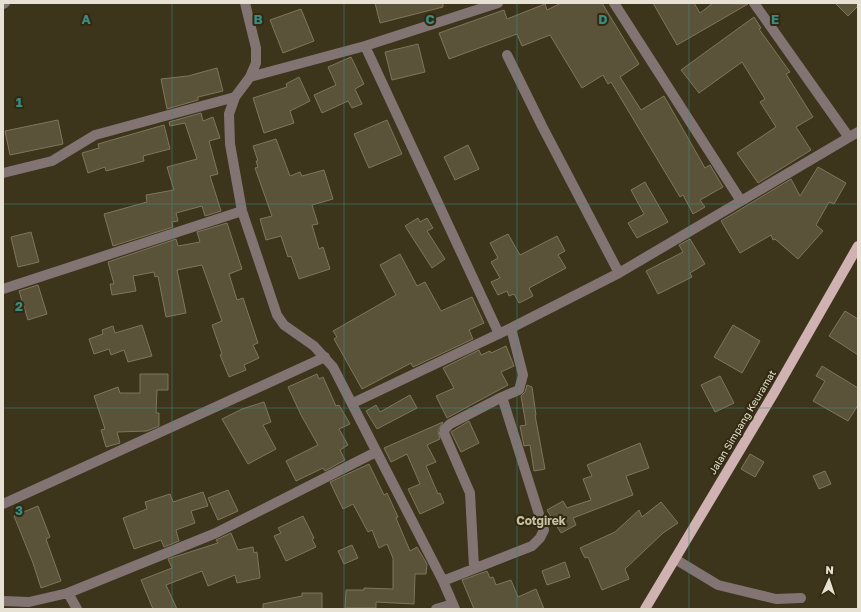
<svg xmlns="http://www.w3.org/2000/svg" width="861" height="612" font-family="'Golos Text',sans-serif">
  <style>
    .building { fill: #5b5339; stroke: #7f765b }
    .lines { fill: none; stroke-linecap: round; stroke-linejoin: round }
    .minor { stroke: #837474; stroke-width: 10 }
    .major { stroke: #d0b2b2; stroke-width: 10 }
    .grid { fill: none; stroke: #3a8b82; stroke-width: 1; stroke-opacity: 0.55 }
    .labels { text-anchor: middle; stroke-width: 4; stroke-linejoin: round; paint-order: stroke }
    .street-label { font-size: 10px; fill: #e6e1d3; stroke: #312a11 }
    .quarter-label { font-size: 12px; font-weight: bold; fill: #c9c0a3; stroke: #312a11 }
    .grid-label { font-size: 13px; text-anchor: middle; font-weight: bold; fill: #3a8b82; stroke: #312a11; stroke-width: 4; stroke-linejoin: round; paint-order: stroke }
  </style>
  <rect width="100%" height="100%" fill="#3c341b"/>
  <path class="building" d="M375,3H443V7L380,23Z
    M561,3H602L639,64L620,77L641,110L664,96L705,168L710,165L723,187L700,200L705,207L693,214L683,195L680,197L611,82L608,84L603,75L582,88L550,35L522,46L517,34L449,59L439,33L504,10L507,19L545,4L547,10Z
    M653,3H694L700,13L713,3L748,4L677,45Z
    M835,3H858V6L848,16Z
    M301,9L314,41L283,53L270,20Z
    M754,17L761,28L759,29L790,72L786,74L813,117L796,127L811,150L758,183L737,153L776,127L760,102L765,99L742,62L699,93L681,70Z
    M418,44L425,72L392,80L385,52Z
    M351,57L364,84L355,89L362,104L352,108L348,101L322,113L314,95L336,85L328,67Z
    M217,68L223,91L198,97V100L167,109L161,79L188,76Z
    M299,77L310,101L290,111L294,123L264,133L253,98L287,87L286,84Z
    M201,113L203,121L213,117L220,138L209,141L218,174L210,176L221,211L205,216L202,206L176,213L178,221L172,222L173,227L113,246L104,214L147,202L146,195L174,190L167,167L197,159L185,123L170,126L169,122Z
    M58,120L63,144L10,155L5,131Z
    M387,120L402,154L369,168L354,134Z
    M164,125L170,149L143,156L144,161L106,171L105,167L88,173L82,153L99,148L98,144Z
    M276,139L290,176L300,172L302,176L324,170L333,199L312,205L318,224L312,225L319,249L323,247L330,269L299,279L291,256L288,257L281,236L266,240L260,219L272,216L255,168L258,167L256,161H258L253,146Z
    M468,145L479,169L455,180L444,157Z
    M818,167L846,183L834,204L829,202L816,225L823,231L798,259L775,239L773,240L771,235L740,253L721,221L791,179L800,196Z
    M645,182L668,222L637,238L628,223L644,214L631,190Z
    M418,218L420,222L427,218L433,228L427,231L445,259L432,268L405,226Z
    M227,223L242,269L229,274L237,300L243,298L258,343L253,345L259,358L244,365L246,370L229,377L220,355L222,354L212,325L222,321L202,265L177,270L186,313L166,317L158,276L155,277L154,272L133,276L136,291L112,295L110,284H114L108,262L176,239L178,246L200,242L197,232Z
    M31,232L39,262L18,267L11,237Z
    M508,234L520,255L557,236L565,251L558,255L566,268L529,288L533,296L519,303L514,294L509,296L507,291L498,295L491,282L500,278L491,262L498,258L490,243Z
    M690,239L705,264L690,273L692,277L658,294L646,271L683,252L679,245Z
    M400,254L417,286L425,282L441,311L472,297L484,323L469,330L473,339L413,367L411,363L362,389L334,339L337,337L333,331L396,295L380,265Z
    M38,285L47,314L28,320L19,291Z
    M845,311L858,319V355L829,336Z
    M142,325L152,356L128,362L124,350L111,355L109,349L94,354L89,339L103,334L102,330L113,326L115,333Z
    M733,325L760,341L742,373L714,357Z
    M506,346L514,366L501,372L508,385L447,418L436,396L454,388L443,368L479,350L481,355L490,351L491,353Z
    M822,366L858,388V405L848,421L813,401L825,381L816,376Z
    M140,374H168V390H157L156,413H159V426L147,431L117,432L120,443L106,447L101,430L105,429L94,396L118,387L120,393H140Z
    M317,374L319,379L323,377L336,406L339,405L350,424L339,429L348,445L340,450L345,460L325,471L323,468L296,481L286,461L318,445L301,415L288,387Z
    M720,376L734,403L715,412L701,385Z
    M527,385L532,387L536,415H535L545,469L534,471L530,445L524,446L520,426L526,425L521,396L525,392Z
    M410,395L417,408L377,429L366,411L376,405L380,412Z
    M264,402L271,422L263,425L276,449L248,464L222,419L242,409Z
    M469,421L479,443L461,452L451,432Z
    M443,422L438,431L440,439L427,445L436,462L426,466L438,494L440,493L444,503L420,514L408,489L420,484L407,454L391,462L384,448Z
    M640,443L649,468L626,476L633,495L573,518L576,525L561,533L547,510L563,501L567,508L591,500L583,479L592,476L587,465Z
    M750,454L764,462L755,477L741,469Z
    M369,464L384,495L387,493L398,517L396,518L410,551L417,547L427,564L426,574H415L414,604L376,602V608H345L346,590H364V588L393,589V558L387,544L379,548L372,530L368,532L353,504L343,509L330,482Z
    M825,471L831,484L819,489L813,476Z
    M228,490L238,511L218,520L208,498Z
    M203,492L208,506L191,511L195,523L176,530L179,541L164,547L161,540L134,549L123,518L147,509L145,502L170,494L173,502Z
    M661,502L678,523L663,533L625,569L629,579L602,590L588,557L585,558L580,548L615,532L639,510L642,517Z
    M38,506L50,537L46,539L61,581L41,588L33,563L14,516Z
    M303,516L314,538L312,539L316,547L286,561L274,536L281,533L278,528Z
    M231,533L238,550L253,547L254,553L257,552L260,578L237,583L235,575L208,586L202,571L166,585L177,609H153L141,580L172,568L168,559L218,543L216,540Z
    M352,545L358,558L344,564L338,551Z
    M565,562L570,577L547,585L542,571Z
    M487,571L490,578L493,577L496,585L511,580L518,597L536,589L544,609H474L462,580Z
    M302,593H322V609H263V604L302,596Z"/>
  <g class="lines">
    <path class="minor" d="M245,3L256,48V63L250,77L235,97L229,114L230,144L242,211L277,315L284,325L314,346L333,367L443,581L455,609
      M614,3L741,201
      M754,3L848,136
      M3,4L5,3
      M365,46L499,334
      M507,55L542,126L619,273
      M250,77L365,46L498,3
      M3,173L52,161L95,135L235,97
      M3,289L242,211
      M353,403L511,328L619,273L858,132
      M3,504L325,357
      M675,559L718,585L776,599L801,598
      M474,567L470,493L444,433L445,429L450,424L502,397L519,390L523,375L511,328
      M443,581L532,546L540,538L544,530L502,397
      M3,601L29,602L68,593
      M77,609L68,593L216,533L376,452
      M436,609L453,604"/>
    <path class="major" d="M645,609L774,393L858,246"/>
  </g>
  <path class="grid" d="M172,3V609M344,3V609M517,3V609M689,3V609M3,204H858M3,408H858"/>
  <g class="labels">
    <g class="street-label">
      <text transform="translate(742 422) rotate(-59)" y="4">Jalan Simpang Keuramat</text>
    </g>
    <g class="quarter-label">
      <text x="541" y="525">Cotgirek</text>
    </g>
  </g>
  <g class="grid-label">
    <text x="86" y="24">A</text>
    <text x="258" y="24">B</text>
    <text x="430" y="24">C</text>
    <text x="603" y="24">D</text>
    <text x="775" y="24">E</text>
    <text x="19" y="107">1</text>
    <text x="19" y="311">2</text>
    <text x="19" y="515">3</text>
  </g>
  <rect width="861" height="612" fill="none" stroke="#e6e1d3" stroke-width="8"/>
  <g transform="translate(829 580) rotate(3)" stroke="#312a11" stroke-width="3" paint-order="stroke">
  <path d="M0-3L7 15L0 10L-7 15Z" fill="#e6e1d3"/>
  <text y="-6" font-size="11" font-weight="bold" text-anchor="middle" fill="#e6e1d3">N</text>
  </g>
</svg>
